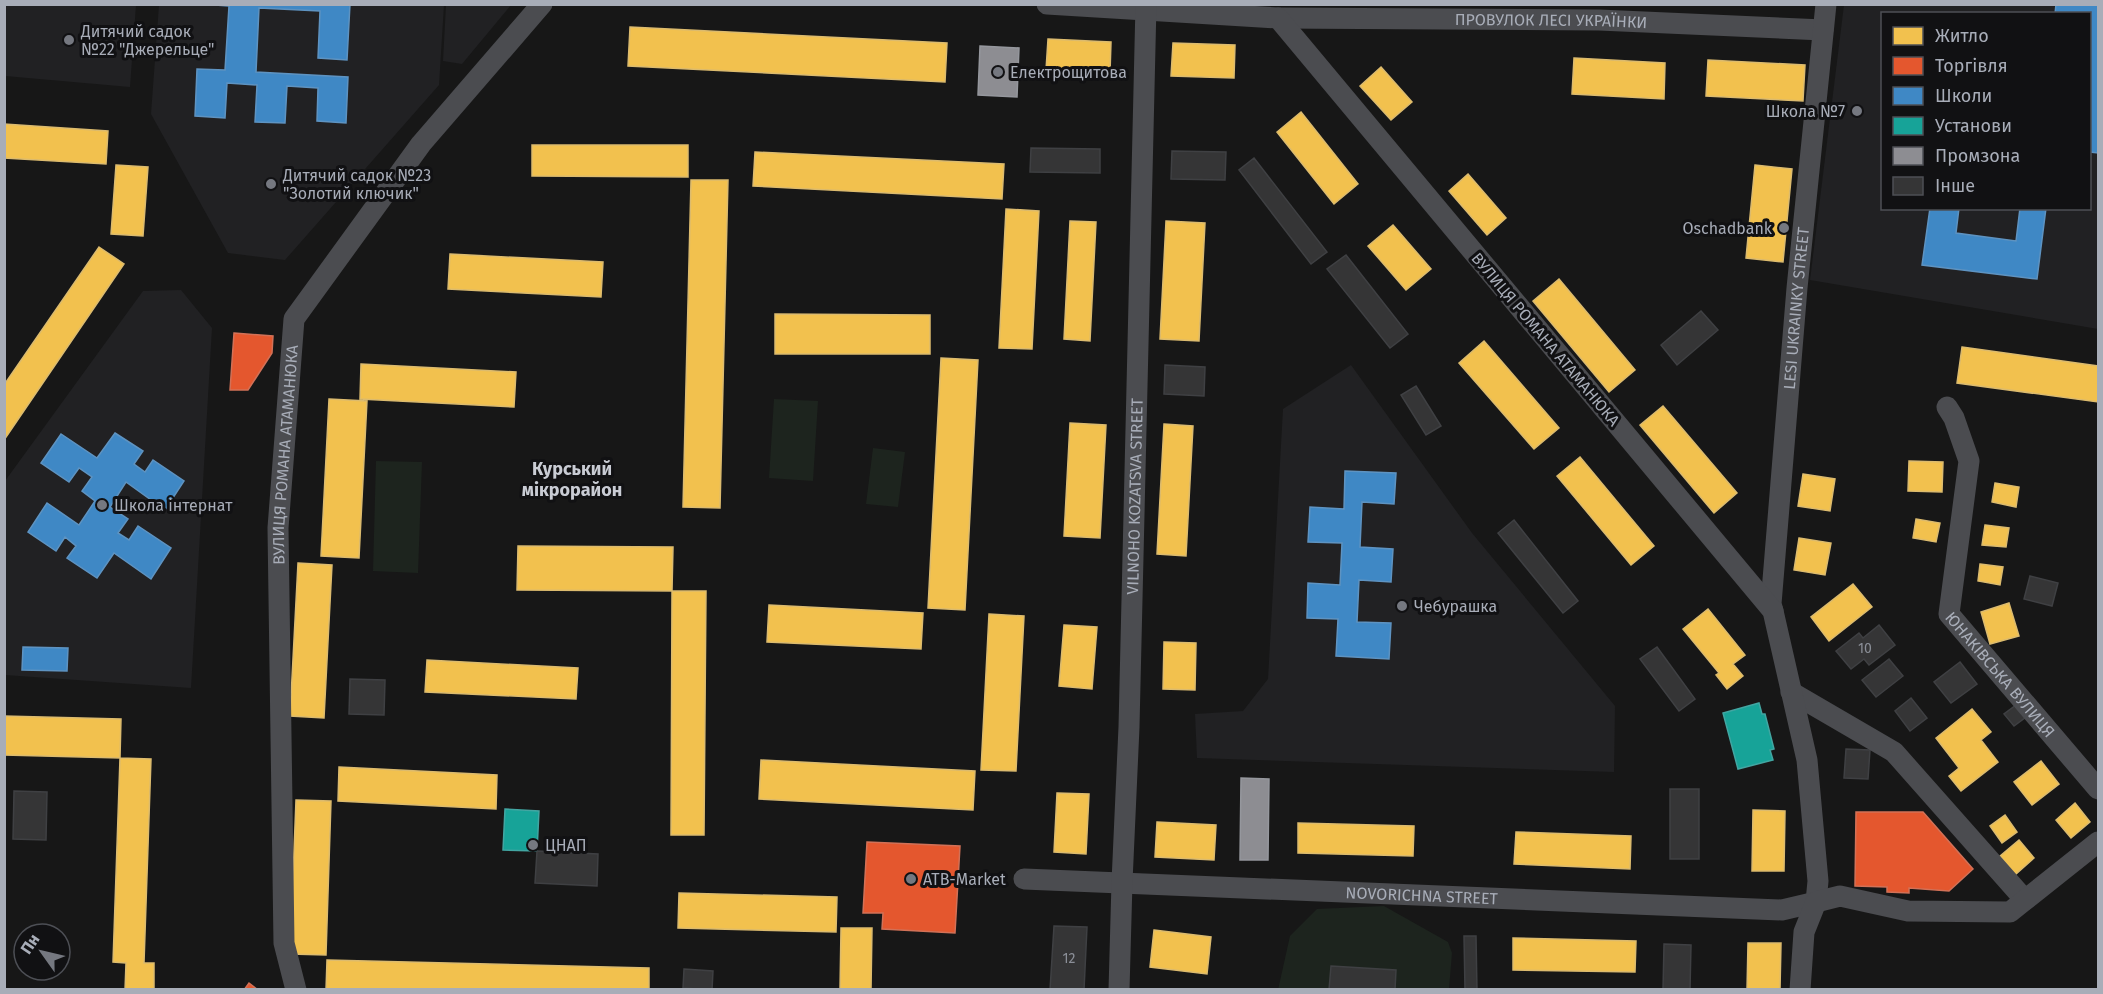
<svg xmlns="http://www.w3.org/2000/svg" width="2103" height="994" font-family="'Fira Sans',sans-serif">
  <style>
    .built { fill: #212123; fill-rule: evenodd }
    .green { fill: #1d241e }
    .homes { fill: #f2c14e; stroke: #dcbb6e; stroke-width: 1.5 }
    .shops { fill: #e4572e; stroke: #d27157; stroke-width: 1.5 }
    .schools { fill: #3f88c5; stroke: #5e93c1; stroke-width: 1.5 }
    .public { fill: #17a398; stroke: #42a6a2; stroke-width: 1.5 }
    .industry { fill: #8d8d92; stroke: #95979d; stroke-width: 1.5 }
    .building { fill: #353536; stroke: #3f4043; stroke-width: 1.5 }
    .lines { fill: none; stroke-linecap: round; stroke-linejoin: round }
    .street { stroke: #4b4c50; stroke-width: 21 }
    .poi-dot { fill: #757880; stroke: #111113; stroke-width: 2 }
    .labels { text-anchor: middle; stroke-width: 6; stroke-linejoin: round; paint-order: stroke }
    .number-label { font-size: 14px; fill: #8b8f98 }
    .street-label { font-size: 16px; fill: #a8adb8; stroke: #111113 }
    .poi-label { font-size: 16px; fill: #a8adb8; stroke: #111113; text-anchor: start }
    .neighbourhood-label { font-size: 18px; font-weight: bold; fill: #c9ccd4; stroke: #111113 }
  </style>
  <rect width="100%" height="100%" fill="#171717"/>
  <path class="built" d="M4,5H136L130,87L5,76Z
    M159,5H444L439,85L285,260L228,253L151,114Z
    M446,5V4L511,5L462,64L443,61Z
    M1844,5H2098V329L1810,280ZM1882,14H2090V208H1882Z
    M181,290L212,328L191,688L5,675V481L143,291Z
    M1351,365L1472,533L1615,706L1614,772L1197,758L1195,714L1243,711L1268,679L1283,409Z"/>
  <path class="green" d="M774,399L818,401L813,481L769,478Z
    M873,448L905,452L898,507L866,504Z
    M376,461L422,462L418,573L373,571Z
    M1384,906L1448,942L1452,953L1449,989L1278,990L1290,936L1317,909Z"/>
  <path class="homes" d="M630,27L947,43L945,82L628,66Z
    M1048,39L1111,42L1110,73L1046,70Z
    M1173,43L1235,45L1234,78L1171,76Z
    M1574,58L1665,63L1664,99L1572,94Z
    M1708,60L1805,65L1803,101L1706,96Z
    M1381,67L1412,102L1391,120L1360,86Z
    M1301,112L1358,184L1334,204L1277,132Z
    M4,124L108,131L106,164L4,158Z
    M532,145H688V177L532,176Z
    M755,152L1004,164L1002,199L753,186Z
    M116,165L148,167L143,236L111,234Z
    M1755,165L1792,169L1783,262L1746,258Z
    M1468,174L1506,218L1487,235L1449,191Z
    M691,180H728L720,508L683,507Z
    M1006,209L1039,211L1032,349L999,348Z
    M1070,221L1096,222L1090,341L1064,339Z
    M1166,221L1205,223L1199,341L1160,339Z
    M1393,225L1431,269L1406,290L1368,246Z
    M99,247L124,264L4,440V385Z
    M450,254L603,262L601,297L448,289Z
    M1559,279L1635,370L1609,392L1533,301Z
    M775,314L930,315V354H775Z
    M1484,341L1559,428L1534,449L1459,363Z
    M1962,347L2098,366V402L1957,383Z
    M941,358L978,360L965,610L928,608Z
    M361,364L516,372L514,407L360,399Z
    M329,399L367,401L359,558L321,556Z
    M1663,406L1737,493L1714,513L1640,425Z
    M1070,423L1106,425L1100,538L1064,536Z
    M1164,424L1193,426L1186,556L1157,554Z
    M1580,457L1654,546L1631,565L1557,476Z
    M1909,461L1943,462L1942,492L1908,491Z
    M1803,474L1835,479L1830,511L1798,506Z
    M1995,483L2019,487L2016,507L1992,502Z
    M1916,519L1940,523L1936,542L1913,538Z
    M1985,525L2009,528L2006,547L1982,545Z
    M1799,538L1831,543L1825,575L1794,570Z
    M518,546L673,547L672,591L517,590Z
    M298,563L332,565L324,718L290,716Z
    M1980,564L2003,567L2000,585L1978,581Z
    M1853,584L1872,607L1829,641L1811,617Z
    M672,591H706L704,835H671Z
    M2009,603L2019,636L1990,644L1981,612Z
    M769,605L923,613L921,649L767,642Z
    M1708,609L1745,655L1733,664L1743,676L1727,689L1716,675L1719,673L1683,629Z
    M989,614L1024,616L1016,771L981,770Z
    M1064,625L1097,627L1092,689L1059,686Z
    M1164,642L1196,643L1195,690L1163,689Z
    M427,660L578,668L576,699L425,692Z
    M1972,709L1991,732L1981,740L1998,762L1961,791L1949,776L1959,768L1936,738Z
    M4,716L121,719L120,758L4,755Z
    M120,758L151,759L144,963H154V990H125L126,963L113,962Z
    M761,760L975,771L973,810L759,799Z
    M2041,761L2059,784L2032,805L2014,782Z
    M339,767L497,775L496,809L338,801Z
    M1057,793L1089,794L1086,854L1054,852Z
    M296,800L331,801L326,955L290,954Z
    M2075,803L2090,822L2071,838L2056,820Z
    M1753,810L1785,811L1784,871H1752Z
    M2005,815L2017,832L2002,843L1990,826Z
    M1157,822L1216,825L1214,860L1155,857Z
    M1298,823L1414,826L1413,856L1298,853Z
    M1516,832L1631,836L1630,869L1514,864Z
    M2019,840L2034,858L2015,875L2000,856Z
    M679,893L837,897L836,932L678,928Z
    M841,928H872L871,990H840Z
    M1154,930L1211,937L1207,974L1150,967Z
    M1513,938L1636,941L1635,972L1513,970Z
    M1748,943H1781L1780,990H1747Z
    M327,960L649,968V990H326Z"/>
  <path class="shops" d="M234,333L273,336L272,353L248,390H230Z
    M1856,812H1923L1973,869L1949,891L1909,888V893L1887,892V887L1855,886Z
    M867,842L960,846L955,933L882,929L883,913H863Z
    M249,983L258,990H244Z"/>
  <path class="schools" d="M350,4L347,60L318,58L320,11L259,8L256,72L348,77L346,123L317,121L318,88L287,86L285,123L255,122L257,85L227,83L225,118L195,116L197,69L225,70L229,6L200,4Z
    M2056,4H2098V153L2090,152V14H2055Z
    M1930,208H1959L1956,233L2016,241L2020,208H2046L2037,279L1922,265Z
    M115,433L143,451L134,464L145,472L153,460L184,481L165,510L126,482L110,507L128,519L118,533L129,540L138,526L171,548L151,579L114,553L97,578L67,558L76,546L65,537L56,551L28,532L47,503L79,525L95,501L82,491L92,477L79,468L69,482L41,463L61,434L97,458Z
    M1345,471L1396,473L1394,504L1362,502L1360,547L1393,549L1391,582L1359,580L1357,622L1391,623L1389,659L1336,656L1338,619L1307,618L1308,583L1340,585L1342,543L1308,542L1310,507L1344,509Z
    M23,647L68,648L67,671L22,670Z"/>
  <path class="public" d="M1759,703L1762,714H1765L1774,749L1770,750L1773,760L1738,769L1723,713Z
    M505,809L539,811L537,851L503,850Z"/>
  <path class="industry" d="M980,46L1019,48L1017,97L978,95Z
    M1241,778L1269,779L1268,860H1240Z"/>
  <path class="building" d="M1031,148L1100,149V173L1030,172Z
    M1172,151L1226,152L1225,180L1171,179Z
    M1254,158L1327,252L1311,264L1239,170Z
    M1346,255L1408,334L1390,348L1327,269Z
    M1701,311L1718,330L1677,365L1661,345Z
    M1165,365L1205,367L1204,396L1164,394Z
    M1416,386L1441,426L1426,435L1401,395Z
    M1514,520L1578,601L1563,613L1498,533Z
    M2030,576L2058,583L2052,606L2024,599Z
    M1879,625L1895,645L1869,665L1864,659L1851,669L1836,651L1859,633L1863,638Z
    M1657,647L1695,699L1679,711L1640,659Z
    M1889,659L1903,676L1876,697L1862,680Z
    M1960,662L1977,684L1951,703L1934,682Z
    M350,679L385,680L384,715L349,714Z
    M1911,698L1927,718L1910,731L1895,711Z
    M2016,705L2026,717L2014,726L2004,714Z
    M1846,749L1870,750L1868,779L1844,778Z
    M1670,789H1699V859H1670Z
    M14,791L47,792L46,840L13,839Z
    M537,851L598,854L597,886L535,883Z
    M1054,926L1087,927L1084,990H1050Z
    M1464,936H1476L1477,990H1465Z
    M1664,944L1691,945L1690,990H1663Z
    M1331,966L1396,970L1395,990H1329Z
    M684,969L713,971L712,990L683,988Z"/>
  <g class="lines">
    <g class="street">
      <path id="s1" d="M1278,18L1599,20L1823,30"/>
      <path id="s2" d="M1947,407L1954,418L1969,461L1949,614L2098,789"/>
      <path id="s3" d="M1773,611L1771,604L1797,288L1826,4"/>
      <path d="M1791,692L1894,752L2025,900"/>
      <path id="s4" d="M1024,879L1782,910L1816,902L1818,881L1807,760L1773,611L1278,18L1047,4"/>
      <path id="s5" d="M296,990L284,943L278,528L294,319L421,144L542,4"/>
      <path id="s6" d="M1119,990L1122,882L1129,727L1146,4"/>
      <path d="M1800,990L1804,932L1816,902L1840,896L1908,911L2010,912L2098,842"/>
    </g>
  </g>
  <g class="poi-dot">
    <circle cx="69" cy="40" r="6"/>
    <circle cx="998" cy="72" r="6"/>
    <circle cx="1857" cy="111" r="6"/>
    <circle cx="271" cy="184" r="6"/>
    <circle cx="1784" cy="228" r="6"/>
    <circle cx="102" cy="505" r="6"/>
    <circle cx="1402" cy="606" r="6"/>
    <circle cx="533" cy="845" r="6"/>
    <circle cx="911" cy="879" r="6"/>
  </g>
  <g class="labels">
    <g class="number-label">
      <text x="1865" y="653">10</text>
      <text x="1069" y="963">12</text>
    </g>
    <g class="street-label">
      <text dy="6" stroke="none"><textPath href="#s1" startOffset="273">ПРОВУЛОК ЛЕСІ УКРАЇНКИ</textPath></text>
      <text dy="6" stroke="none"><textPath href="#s3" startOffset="304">LESI UKRAINKY STREET</textPath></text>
      <text transform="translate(1546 339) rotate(50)" y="6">ВУЛИЦЯ РОМАНА АТАМАНЮКА</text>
      <text dy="6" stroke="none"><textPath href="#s5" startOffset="537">ВУЛИЦЯ РОМАНА АТАМАНЮКА</textPath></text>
      <text dy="6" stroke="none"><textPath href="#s6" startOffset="494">VILNOHO KOZATSVA STREET</textPath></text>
      <text dy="6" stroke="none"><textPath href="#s2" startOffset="292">ЮНАКІВСЬКА ВУЛИЦЯ</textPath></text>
      <text dy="6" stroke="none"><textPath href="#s4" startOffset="398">NOVORICHNA STREET</textPath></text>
    </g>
    <g class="poi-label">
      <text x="81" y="37">Дитячий садок<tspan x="81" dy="18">№22 "Джерельце"</tspan></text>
      <text x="1010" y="78">Електрощитова</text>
      <text x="1845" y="117" text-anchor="end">Школа №7</text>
      <text x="283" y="181">Дитячий садок №23<tspan x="283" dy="18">"Золотий ключик"</tspan></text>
      <text x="1772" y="234" text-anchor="end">Oschadbank</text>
      <text x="114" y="511">Школа інтернат</text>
      <text x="1414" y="612">Чебурашка</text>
      <text x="545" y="851">ЦНАП</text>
      <text x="923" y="885">ATB-Market</text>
    </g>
    <g class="neighbourhood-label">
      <text x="572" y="475">Курський<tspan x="572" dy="21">мікрорайон</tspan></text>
    </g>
  </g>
  <rect width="2103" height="994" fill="none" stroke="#a8adb8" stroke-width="12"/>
  <rect x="1881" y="12" width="210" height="198" fill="#111113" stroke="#4d4f55" stroke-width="1.5"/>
  <rect x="1893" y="27" width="30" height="18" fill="#f2c14e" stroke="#4d4f55" stroke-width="1.5"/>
  <text x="1935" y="42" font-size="18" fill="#a8adb8">Житло</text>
  <rect x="1893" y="57" width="30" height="18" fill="#e4572e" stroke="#4d4f55" stroke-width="1.5"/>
  <text x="1935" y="72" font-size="18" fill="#a8adb8">Торгівля</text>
  <rect x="1893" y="87" width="30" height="18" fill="#3f88c5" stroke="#4d4f55" stroke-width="1.5"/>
  <text x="1935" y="102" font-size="18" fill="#a8adb8">Школи</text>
  <rect x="1893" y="117" width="30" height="18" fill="#17a398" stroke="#4d4f55" stroke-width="1.5"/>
  <text x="1935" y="132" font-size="18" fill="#a8adb8">Установи</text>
  <rect x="1893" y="147" width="30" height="18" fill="#8d8d92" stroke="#4d4f55" stroke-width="1.5"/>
  <text x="1935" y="162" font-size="18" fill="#a8adb8">Промзона</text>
  <rect x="1893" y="177" width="30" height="18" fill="#353536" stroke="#4d4f55" stroke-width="1.5"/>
  <text x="1935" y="192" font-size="18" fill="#a8adb8">Інше</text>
  <g transform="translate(42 952) rotate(304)"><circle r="28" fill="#111113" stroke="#4d4f55" stroke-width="1.5"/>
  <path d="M0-4.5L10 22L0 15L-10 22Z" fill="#757880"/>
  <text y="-9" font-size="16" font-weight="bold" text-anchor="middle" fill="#a8adb8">Пн</text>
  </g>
</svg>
